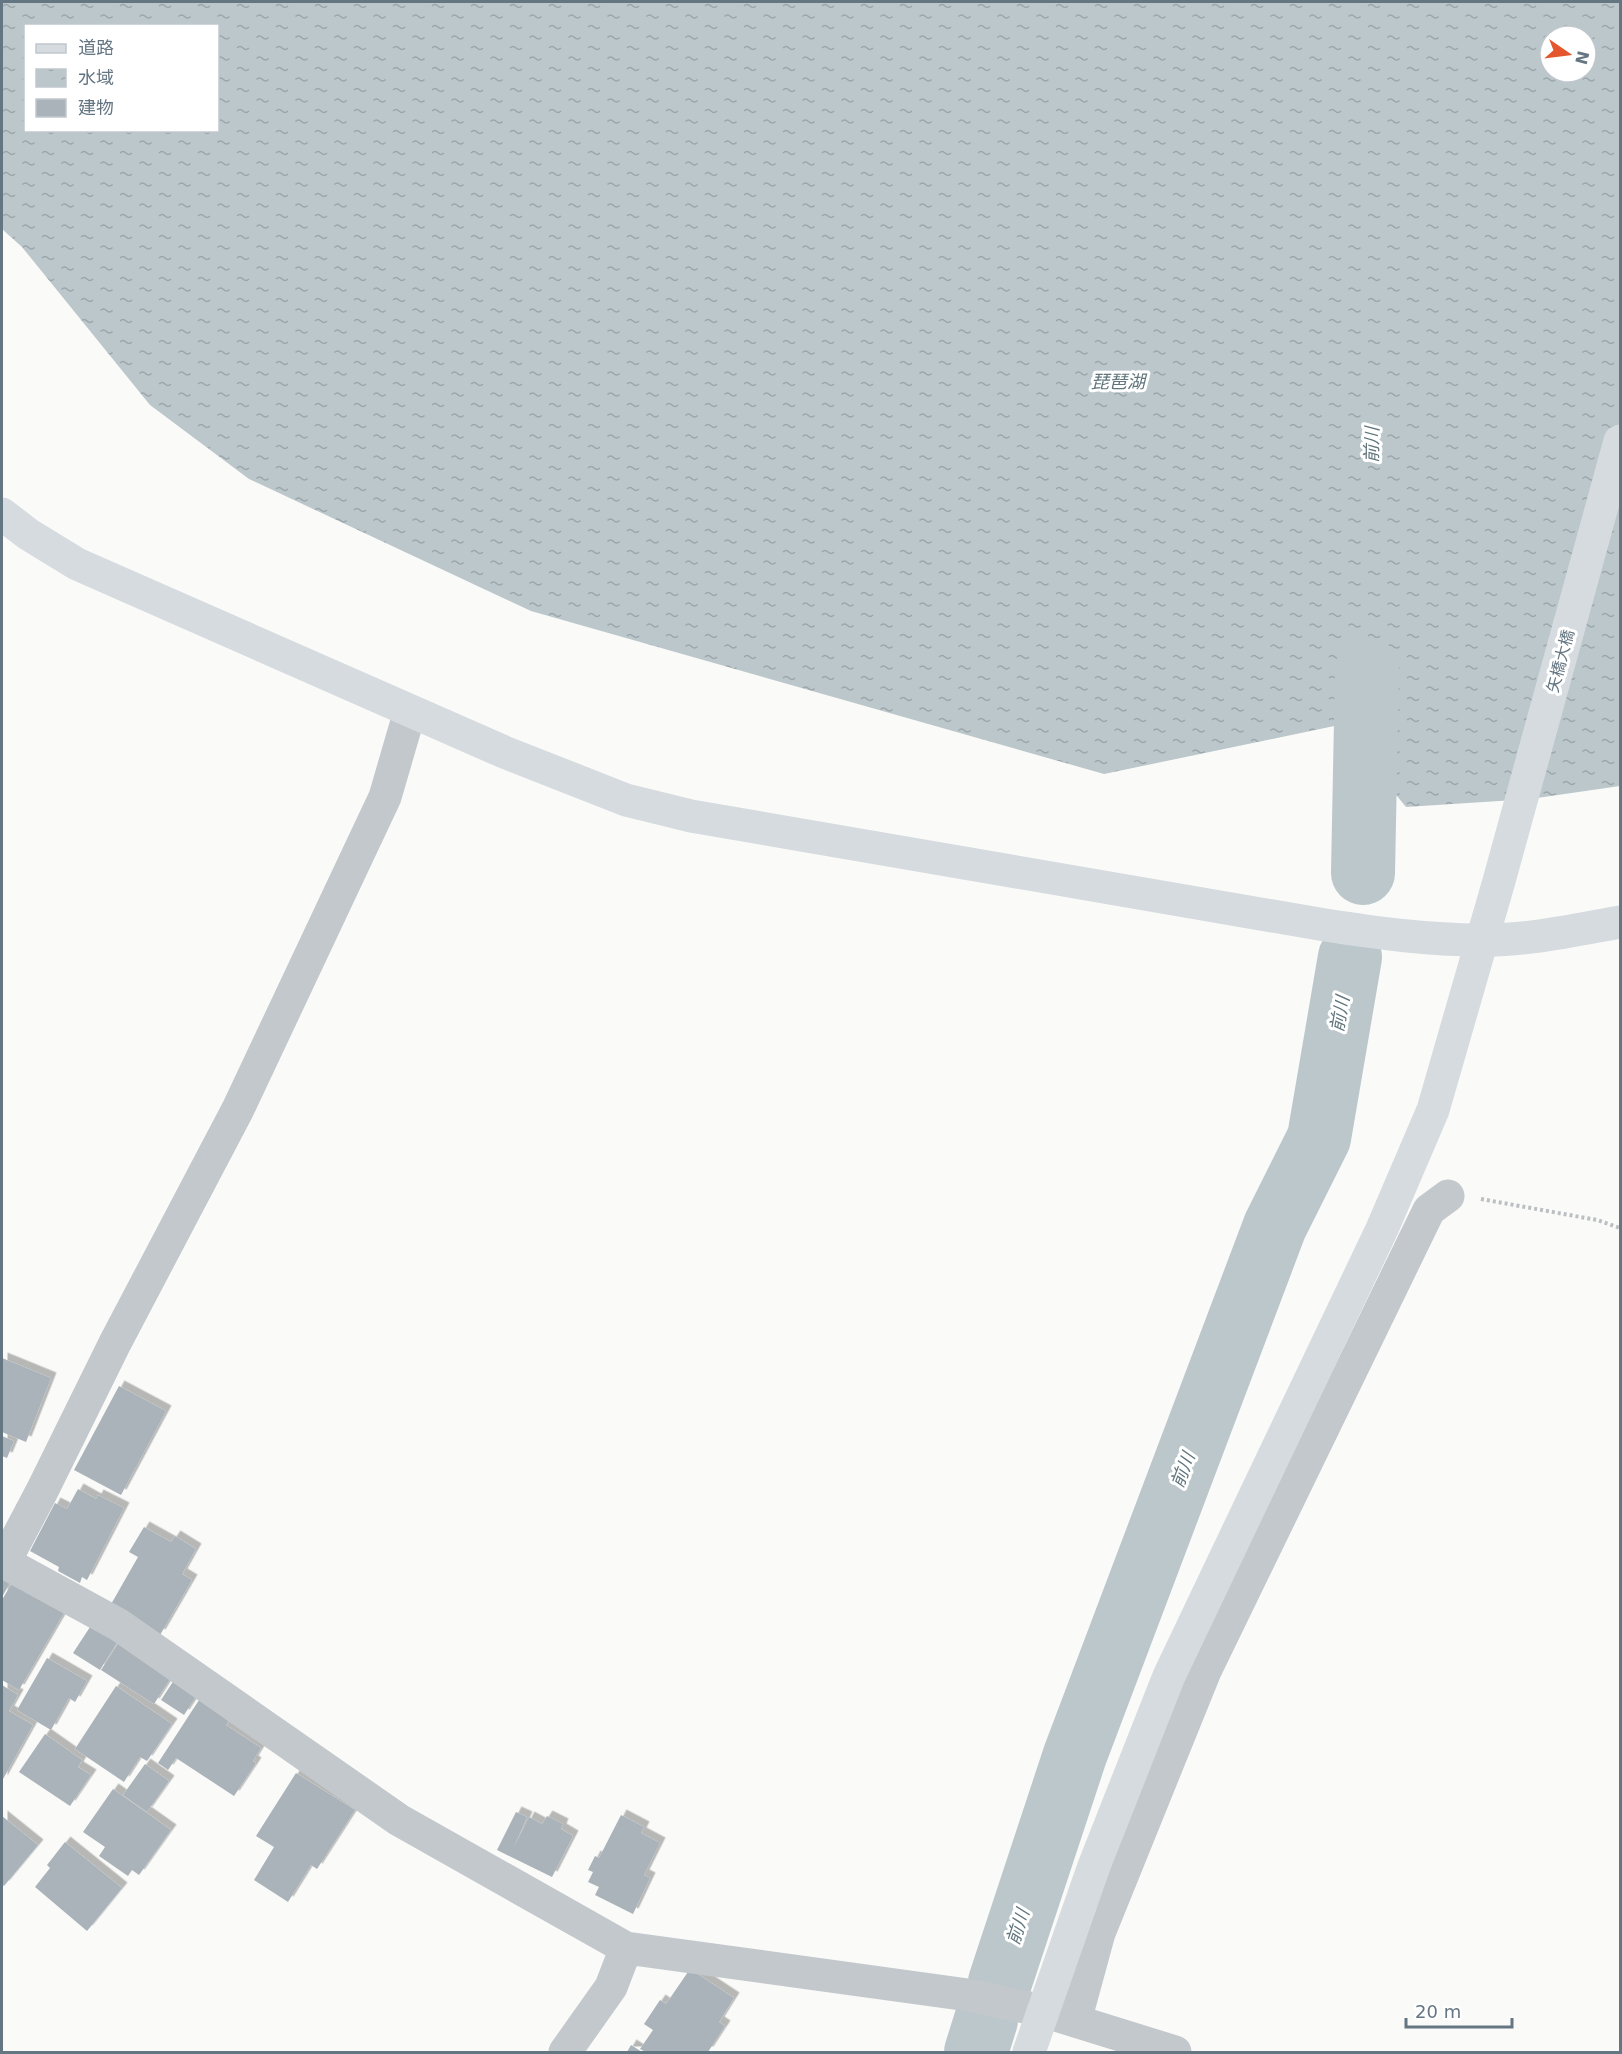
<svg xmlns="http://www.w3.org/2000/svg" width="1622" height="2054" font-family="'DejaVu Sans','Noto Sans JP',sans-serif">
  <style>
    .water { fill: url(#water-ripples); fill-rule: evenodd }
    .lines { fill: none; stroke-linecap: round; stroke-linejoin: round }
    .river { stroke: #bbc7cb; stroke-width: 64 }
    .building { fill: #aab3b9; filter: url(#shadow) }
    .path { stroke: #bbbfc2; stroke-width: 4; stroke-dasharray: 3 3; stroke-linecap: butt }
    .street { stroke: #c3c8cc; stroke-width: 33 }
    .secondary { stroke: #d6dbdf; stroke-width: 33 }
    .labels { text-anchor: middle; stroke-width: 6; stroke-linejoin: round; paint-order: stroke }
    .street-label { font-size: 16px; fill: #657683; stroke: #fff }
    .water-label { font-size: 18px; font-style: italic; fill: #60757c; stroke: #fff }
  </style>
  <defs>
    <pattern id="water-ripples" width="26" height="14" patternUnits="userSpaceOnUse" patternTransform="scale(1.5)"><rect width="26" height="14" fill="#bbc7cb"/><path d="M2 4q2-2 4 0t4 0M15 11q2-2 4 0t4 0" fill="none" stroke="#9ca6aa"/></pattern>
    <filter id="shadow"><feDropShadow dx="5.5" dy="-5.5" stdDeviation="0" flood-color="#0004"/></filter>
  </defs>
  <rect width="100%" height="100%" fill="#fafaf8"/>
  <path class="water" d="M2,2H1620V786L1530,799L1406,807L1339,725L1104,774L531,611L249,479L150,405L22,247L2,229ZM26,26H218V130H26ZM1550,36H1586V72H1550Z"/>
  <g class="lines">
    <path class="river" d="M1363,873L1367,669
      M1000,1982L1075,1755L1275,1226L1319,1138L1350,957
      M976,2052L986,2020"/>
  </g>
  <path class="building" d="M2,1358L51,1378L26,1442L2,1432Z
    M119,1386L166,1411L121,1495L74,1470Z
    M2,1436L14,1441L7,1458L2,1456Z
    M78,1489L96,1499L98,1495L124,1508L87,1580L82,1577L80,1583L58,1571L59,1567L30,1551L55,1503L67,1509Z
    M144,1527L171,1542L175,1536L196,1549L182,1574L192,1580L160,1635L110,1606L138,1557L129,1552Z
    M2,1578L10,1583L2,1597Z
    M13,1581L65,1611L19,1690L2,1680V1600Z
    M92,1624L118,1641L100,1670L73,1653Z
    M119,1642L172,1676L154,1704L101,1670Z
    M47,1658L87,1681L75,1702L69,1698L51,1730L17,1710Z
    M176,1677L199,1692L184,1715L161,1700Z
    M2,1685L18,1695L9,1711L33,1725L2,1781Z
    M116,1686L172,1724L147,1761L140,1757L124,1782L75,1749Z
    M201,1697L232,1717L226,1725L261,1748L253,1761L256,1763L234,1796L176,1758L168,1770L158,1763Z
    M45,1734L82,1760L78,1767L91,1775L70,1806L19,1772Z
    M145,1764L169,1781L147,1812L123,1795Z
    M296,1773L355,1810L317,1869L311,1865L288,1902L254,1880L274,1847L256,1836Z
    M113,1789L171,1830L139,1875L132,1870L128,1876L99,1856L105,1847L83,1832Z
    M516,1812L527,1817L513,1849L529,1817L542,1824L547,1816L563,1824L561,1829L573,1836L552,1877L497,1850Z
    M621,1815L644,1827L641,1833L660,1843L644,1875L650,1878L633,1914L595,1895L599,1887L588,1882L593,1872L588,1870L595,1856L599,1858Z
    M2,1816L38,1845L4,1886L2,1884Z
    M65,1842L122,1888L87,1931L35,1887L50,1868L47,1865Z
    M690,1969L734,1998L719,2022L725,2026L708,2052H646L640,2049L653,2030L644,2024L660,2000L666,2004Z
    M631,2045L642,2052H627Z"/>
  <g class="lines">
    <path class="path" d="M1481,1199L1597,1220L1620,1228"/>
    <path class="street" d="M2,1561L119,1625L399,1820L626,1948L968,1995L1043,2011L1175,2052
      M4,1563L42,1491L115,1343L238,1109L385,797L410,711
      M1075,2021L1099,1933L1205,1671L1429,1210L1448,1196
      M565,2052L611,1987L626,1948"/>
    <path class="secondary" d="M2,514L28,534L77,564L504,752L626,800L691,816L1325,925C1377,933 1428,940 1480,940C1527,941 1575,930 1620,922
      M1029,2052L1094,1866L1169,1676L1382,1229L1433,1110L1499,881L1620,441"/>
  </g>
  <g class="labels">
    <g class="street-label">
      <text transform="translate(1560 661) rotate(-75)" y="6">矢橋大橋</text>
    </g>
    <g class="water-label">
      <text x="1118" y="388">琵琶湖</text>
      <text transform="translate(1372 445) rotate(-89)" y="6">前川</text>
      <text transform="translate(1340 1014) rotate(-80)" y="6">前川</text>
      <text transform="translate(1183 1470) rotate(-69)" y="6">前川</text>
      <text transform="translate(1018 1927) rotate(-72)" y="6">前川</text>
    </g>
  </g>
  <rect width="1622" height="2054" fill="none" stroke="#657683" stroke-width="6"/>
  <rect x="24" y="24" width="195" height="108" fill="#ffffff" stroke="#c1c8cd" stroke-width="1.5"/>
  <rect x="36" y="44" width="30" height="9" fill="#d6dbdf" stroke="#c1c8cd" stroke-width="1.5"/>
  <text x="78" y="54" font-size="18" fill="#657683">道路</text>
  <rect x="36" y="69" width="30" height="18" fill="url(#water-ripples)" stroke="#c1c8cd" stroke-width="1.5"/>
  <text x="78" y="84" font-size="18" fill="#657683">水域</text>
  <rect x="36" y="99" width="30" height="18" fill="#aab3b9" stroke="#c1c8cd" stroke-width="1.5"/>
  <text x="78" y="114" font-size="18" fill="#657683">建物</text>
  <g transform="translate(1568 54) rotate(104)"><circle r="28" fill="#ffffff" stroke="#c1c8cd" stroke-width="1.5"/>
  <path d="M0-4.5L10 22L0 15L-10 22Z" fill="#e4572e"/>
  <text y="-9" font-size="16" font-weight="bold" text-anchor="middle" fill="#657683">N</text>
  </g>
  <path d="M1406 2018v9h106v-9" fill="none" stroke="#657683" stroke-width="3"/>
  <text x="1415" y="2018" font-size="18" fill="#657683" stroke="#ffffff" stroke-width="4.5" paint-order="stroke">20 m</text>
</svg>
